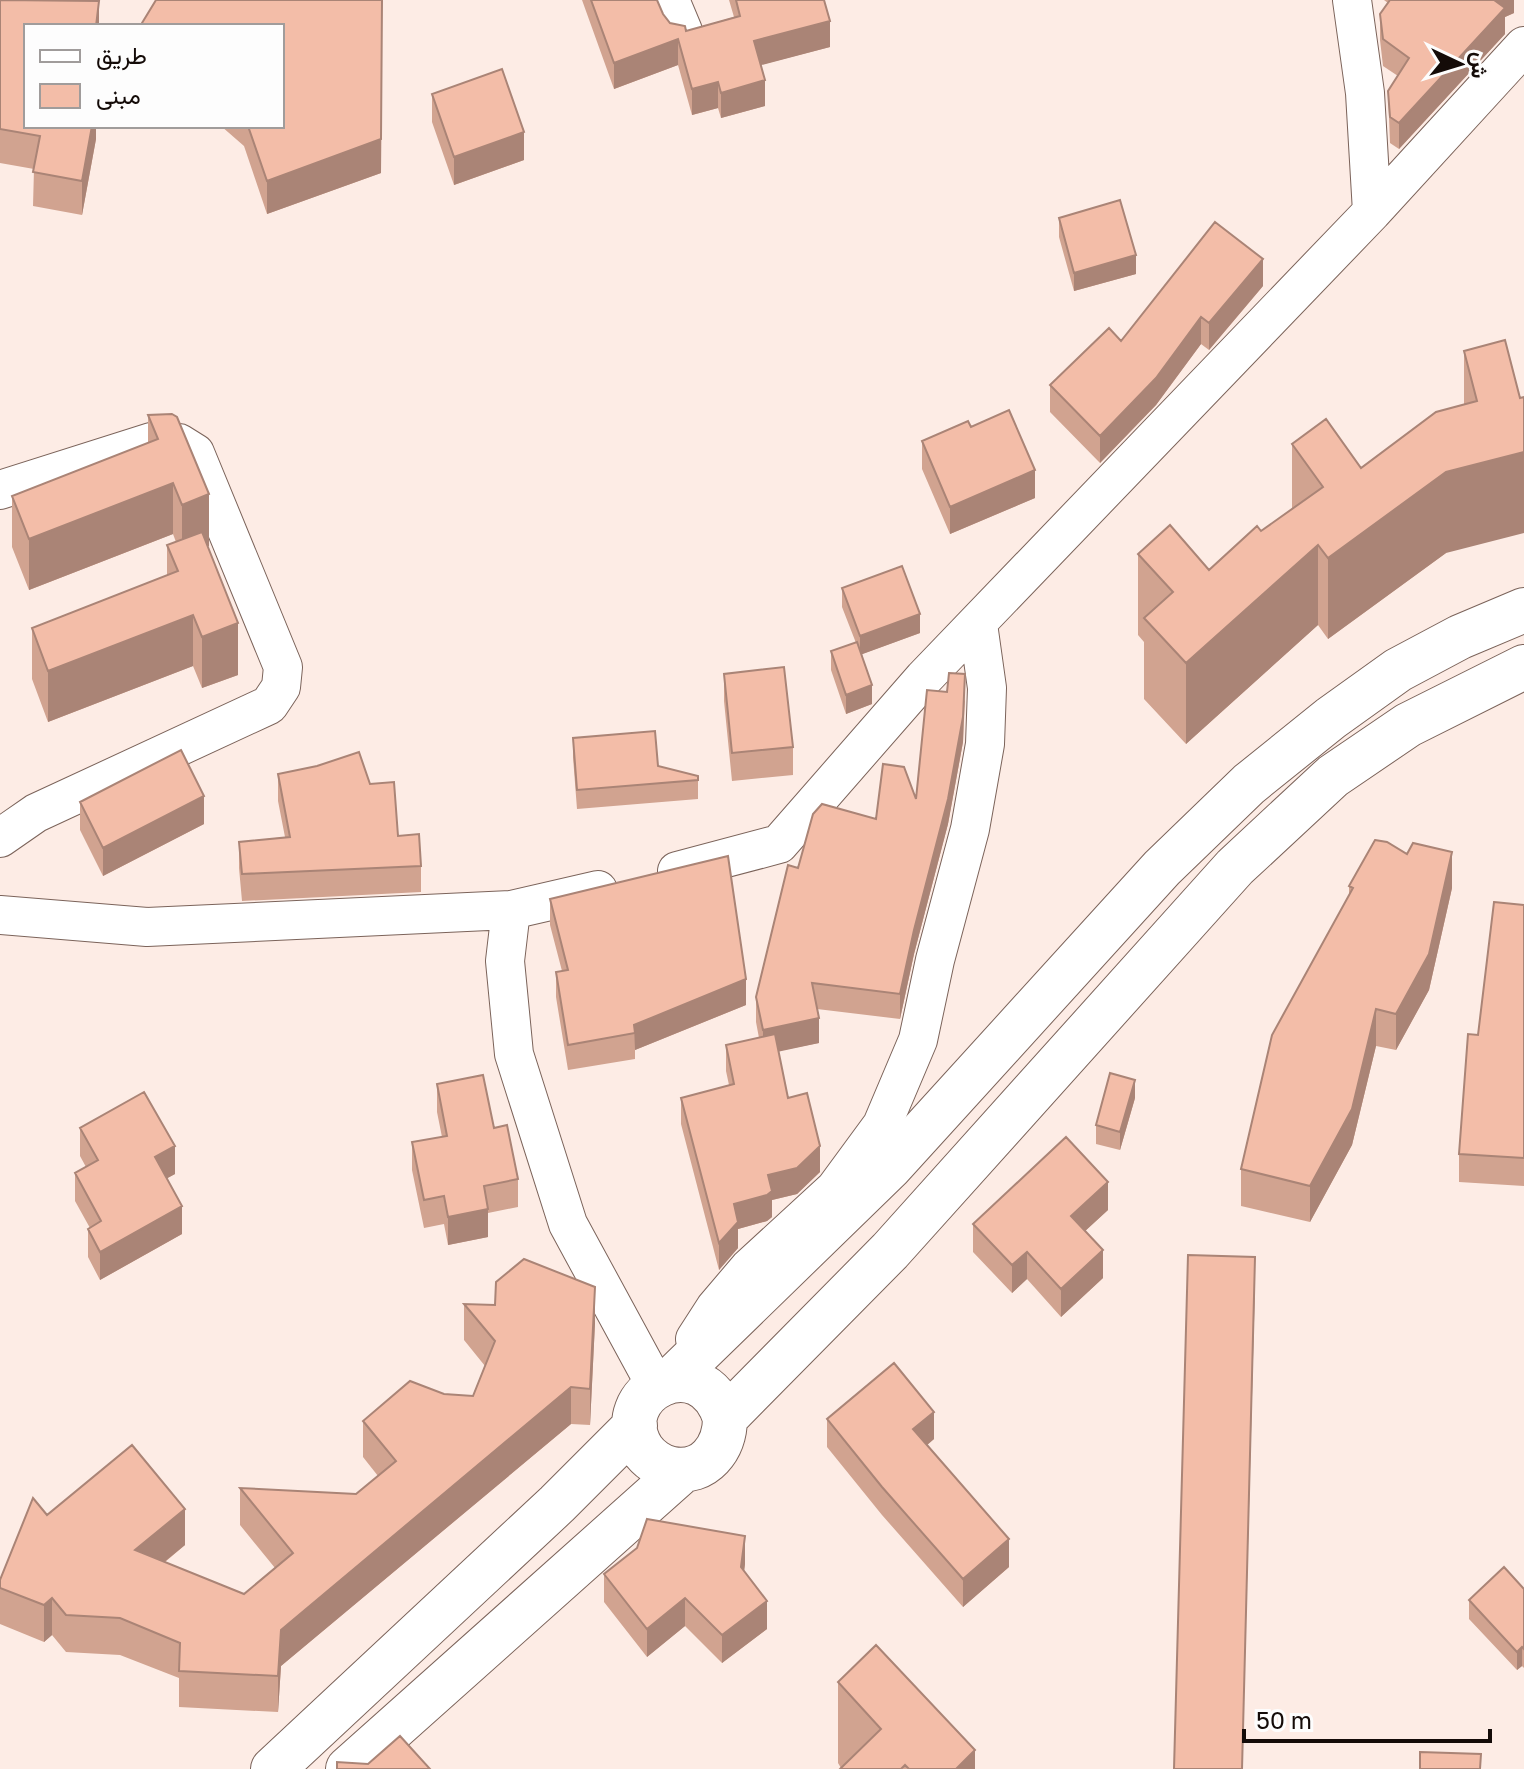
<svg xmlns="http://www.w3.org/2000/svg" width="1524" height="1769" font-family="'Golos Text',Vazirmatn,sans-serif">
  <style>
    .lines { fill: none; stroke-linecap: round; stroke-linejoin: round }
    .street-casing { stroke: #7b635a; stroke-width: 40 }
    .secondary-casing { stroke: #7b635a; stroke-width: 46 }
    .street { stroke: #fff; stroke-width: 38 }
    .secondary { stroke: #fff; stroke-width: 44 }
    .wall { fill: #d1a390 }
    .shaded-wall { fill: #aa8476 }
    .building { fill: #f3bda8; stroke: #aa8476; stroke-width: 2 }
  </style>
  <rect width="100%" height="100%" fill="#fdece5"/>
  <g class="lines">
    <defs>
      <path id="street" d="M670,0L683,31
        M1352,0L1365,93L1372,212
        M0,490L151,442L179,443L195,453L283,667L281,687L269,705L36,813L0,838
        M677,871L779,844L924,678L1372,212L1524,46
        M511,910L505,961L514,1054L568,1224L656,1386
        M0,915L147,927L511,910L598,890
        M695,1339L715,1308L749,1268L835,1189L882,1125L918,1040L935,960L970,829L985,744L987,688L978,624"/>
      <path id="secondary" d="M671,1380L890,1167L1162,868L1249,784L1331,718L1398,670L1460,637L1524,610
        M725,1418C701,1343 607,1393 642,1449C648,1458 660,1467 672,1469C705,1475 725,1448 725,1418L890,1251L1235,867L1333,776L1408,725L1524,667
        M273,1769L557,1504L635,1426
        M348,1769L683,1470"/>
    </defs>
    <use href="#street" class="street-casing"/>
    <use href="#secondary" class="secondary-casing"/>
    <use href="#street" class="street"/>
    <use href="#secondary" class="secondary"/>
  </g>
  <path class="wall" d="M0,0L99,26H26L92,126H96V139L82,215L33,206L34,169L0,163Z
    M156,0H382L381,173L267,214L244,146L221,126H282V26H142V23Z
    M582,0H657L663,14L670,23L686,31L734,17L729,0H824L830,47L760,65L765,106L721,118L718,108L692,115L678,65L614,89Z
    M1384,0H1514V13L1505,17V34L1399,149L1390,143L1388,91L1398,76L1383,66L1380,40V14L1388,3Z
    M432,94L524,160L454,185L432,122Z
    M1059,218L1136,274L1074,291L1059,237Z
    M1263,286L1209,350L1201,344L1156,405L1100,463L1050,412V385L1121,341Z
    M1505,340L1446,553L1328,639L1318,625L1186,744L1144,699V642L1138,635V554L1209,570L1292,509V444L1361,468L1464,405V351Z
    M148,415L209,546H208L238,675L202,688L193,666L48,722L32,679V628L167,575V545L176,542L173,534L29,590L12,547V496L148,443Z
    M971,427L1035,498L950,534L922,469V441Z
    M842,588L920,633L862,654L872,704L846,714L831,670V651L856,643L842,607Z
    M724,674L793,747V775L732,781L724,701Z
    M965,699L963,742L948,824L914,954L900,1019L817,1009L819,1043L778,1051L788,1098L820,1172L797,1194L772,1200V1217L767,1221L738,1229V1248L719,1270L681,1124V1098L729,1085L726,1071V1045L759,1038L756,1022V997L798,868L876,819L916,799Z
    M573,738L658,766L698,776V799L577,809L573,757Z
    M278,774L370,784L398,836L421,866V892L242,901L239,868V842L285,837L278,801Z
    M80,802L204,824L103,876L80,830Z
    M1349,886L1452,888L1429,990L1396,1050L1376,1046L1352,1145L1310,1222L1241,1206V1169L1349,895Z
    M550,899L746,1005L635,1050V1059L568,1070L556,997V972L562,971L550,925Z
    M1524,905V1186L1459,1182V1154L1478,1035Z
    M437,1084L494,1128L518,1179V1207L488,1213V1237L448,1245L444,1224L424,1228L412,1170V1142L442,1137L437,1112Z
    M1135,1098L1120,1150L1096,1144V1125Z
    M80,1128L175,1174L167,1178L182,1234L100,1280L88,1257V1229L90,1228L75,1201V1173L86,1167L80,1156Z
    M1108,1210L1085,1231L1103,1278L1061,1317L1027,1279L1012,1293L973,1252V1224Z
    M464,1304L595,1323L590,1425L571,1424L281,1666L278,1712L179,1707V1678L120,1655L66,1652L52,1635L44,1642L0,1624V1580L47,1515L185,1545L165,1562L244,1594L275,1568L240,1525V1488L356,1494L378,1476L363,1457V1421L444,1394L473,1396L485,1366L464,1340Z
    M827,1419L934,1439L927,1445L1009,1567L963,1607L882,1515L827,1447Z
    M745,1564L744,1571L767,1629L722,1663L685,1626L647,1657L604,1602V1574Z
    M1524,1589V1668L1522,1666L1517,1670L1469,1619V1600Z
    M838,1682L975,1769H840L841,1768L838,1763Z"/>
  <path class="shaded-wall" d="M382,0L381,173L267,214V181Z
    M1490,0H1514V13L1505,17V34L1399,149V123Z
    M99,1V26H96Z
    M830,21V47L754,67V41Z
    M678,39V65L614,89V63Z
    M765,80V106L721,118V93Z
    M718,82V108L692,115V89Z
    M92,126H96V139L82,215V181Z
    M524,132V160L454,185V157Z
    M1136,255V274L1074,291V273Z
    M1263,259V286L1209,350V323Z
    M1201,317V344L1156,405L1100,463V436Z
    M1524,452V533L1446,553L1328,639V558L1446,472Z
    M1035,470V498L950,534V507Z
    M173,483V534L29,590V539Z
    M209,494V546L182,556V505Z
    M1318,545V625L1186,744V663Z
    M920,614V633L860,655V636Z
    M193,615V666L48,722V671Z
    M238,623V675L202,688V637Z
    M965,674L963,742L948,824L914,954L900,1019V994Z
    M872,685V704L846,714V695Z
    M204,796V824L103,876V848Z
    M1452,852V888L1429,990L1396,1050V1014Z
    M746,979V1005L635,1050L634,1025Z
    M1376,1009V1046L1352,1145L1310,1222V1186Z
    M819,1018V1043L763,1055V1030Z
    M1135,1080V1098L1120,1150V1132Z
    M175,1146V1174L155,1185V1157Z
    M820,1146V1172L797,1194L772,1200V1217L767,1221L738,1229V1248L719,1270V1243L734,1204L768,1175Z
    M1108,1182V1210L1071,1244V1216Z
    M182,1206V1234L100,1280V1252Z
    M488,1209V1237L448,1245V1217Z
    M1103,1250V1278L1061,1317V1289Z
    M1027,1252V1279L1012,1293V1265Z
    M1255,1257V1285L1242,1769Z
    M595,1287V1323L590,1425V1389Z
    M571,1387V1424L281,1666L278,1712V1676L281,1630Z
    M934,1412V1439L913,1457V1429Z
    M185,1509V1545L135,1586V1550Z
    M745,1536V1564L741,1595V1567Z
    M1009,1539V1567L963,1607V1579Z
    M52,1598V1635L44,1642V1605Z
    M685,1598V1626L647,1657V1629Z
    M767,1601V1629L722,1663V1635Z
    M1522,1647V1666L1517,1670V1652Z
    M975,1750V1769H956Z"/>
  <path class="building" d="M0,0L99,1L96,26H26V126H92L82,181L33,172L40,136L0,129Z
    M156,0H382L381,139L267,181L248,126H282V26H146L142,23Z
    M591,0H657L663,14L670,23L685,26L686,31L740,16L736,0H824L830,21L754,41L765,80L721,93L718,82L692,89L678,39L614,63Z
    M1390,0H1494L1505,8L1399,123L1390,117L1388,91L1409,58L1383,39L1380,14Z
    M502,69L524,132L454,157L432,94Z
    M1120,200L1136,255L1074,273L1059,218Z
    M1215,222L1263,259L1209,323L1201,317L1156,378L1100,436L1050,385L1109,328L1121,341Z
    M1505,340L1520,398L1524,397V452L1446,472L1328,558L1318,545L1186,663L1144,618L1173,592L1138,554L1170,525L1209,570L1257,526L1261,531L1323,487L1292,444L1326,419L1361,468L1436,412L1477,401L1464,351Z
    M1009,410L1035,470L950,507L922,441L968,421L971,427Z
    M172,414L177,417L209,494L182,505L173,483L29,539L12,496L158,439L148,415Z
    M202,532L238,623L202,637L193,615L48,671L32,628L178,571L167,545Z
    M902,566L920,614L860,636L842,588Z
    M857,642L872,685L846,695L831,651Z
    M784,667L793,747L732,753L724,674Z
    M949,673L965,674L963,717L948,799L914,930L900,994L812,983L819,1018L763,1030L756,997L788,865L798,868L813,814L822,804L876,819L883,764L904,767L916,799L927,690L947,692Z
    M655,731L658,766L698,776V780L577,790L573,738Z
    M181,750L204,796L103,848L80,802Z
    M359,752L370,784L394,782L398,836L419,834L421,866L242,874L239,842L290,837L278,774L317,766Z
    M1375,840L1387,842L1407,854L1413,843L1452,852L1429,954L1396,1014L1376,1009L1352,1109L1310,1186L1241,1169L1272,1035L1353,888L1349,886Z
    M728,856L746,979L634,1025L635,1033L568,1045L556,972L568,970L550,899Z
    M1494,902L1524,905V1158L1459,1154L1468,1034L1478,1035Z
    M775,1034L788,1098L807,1093L820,1146L797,1168L768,1175L772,1191L767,1195L734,1204L738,1222L719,1243L681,1098L734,1084L726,1045Z
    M1110,1073L1135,1080L1120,1132L1096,1125Z
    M483,1075L494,1128L507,1125L518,1179L484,1186L488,1209L448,1217L444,1196L424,1200L412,1142L447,1136L437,1084Z
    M144,1092L175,1146L155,1157L182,1206L100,1252L88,1229L101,1221L75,1173L98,1160L80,1128Z
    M1066,1137L1108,1182L1071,1216L1103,1250L1061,1289L1027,1252L1012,1265L973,1224Z
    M1188,1255L1255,1257L1242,1769H1174Z
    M524,1259L595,1287L590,1389L571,1387L281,1630L278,1676L179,1671L180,1643L120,1618L66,1615L52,1598L44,1605L0,1588V1580L33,1498L47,1515L132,1445L185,1509L135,1550L244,1594L293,1553L240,1488L356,1494L396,1461L363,1421L410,1381L444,1394L473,1396L495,1341L464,1304L495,1305L496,1282Z
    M894,1363L934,1412L913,1429L1009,1539L963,1579L882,1487L827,1419Z
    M647,1519L745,1536L741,1567L767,1601L722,1635L685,1598L647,1629L604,1574L637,1548Z
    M1504,1567L1524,1589V1649L1522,1647L1517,1652L1469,1600Z
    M876,1645L975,1750L956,1769H909L905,1765L901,1769H840L881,1729L838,1682Z
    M400,1736L430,1769H337V1762L368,1764Z
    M1420,1752L1481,1754L1480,1769H1420Z"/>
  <rect x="24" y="24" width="260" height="104" fill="#fdfdfd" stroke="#a09c9b" stroke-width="2"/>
  <rect x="40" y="50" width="40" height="12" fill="#ffffff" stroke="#a09c9b" stroke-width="2"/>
  <text x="96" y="64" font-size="24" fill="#140b08">طريق</text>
  <rect x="40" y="84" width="40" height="24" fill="#f3bda8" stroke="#a09c9b" stroke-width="2"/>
  <text x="96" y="104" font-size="24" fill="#140b08">مبنى</text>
  <g transform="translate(1460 64) rotate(94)" stroke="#fdfdfd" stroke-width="6" paint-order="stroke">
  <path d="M0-6L14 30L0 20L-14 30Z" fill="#140b08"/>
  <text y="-12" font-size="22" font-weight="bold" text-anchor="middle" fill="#140b08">ش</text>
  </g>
  <path d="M1244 1729v12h246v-12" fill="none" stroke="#140b08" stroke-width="4"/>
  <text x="1256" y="1729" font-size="24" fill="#140b08" stroke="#fdfdfd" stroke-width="6" paint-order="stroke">50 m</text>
</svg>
